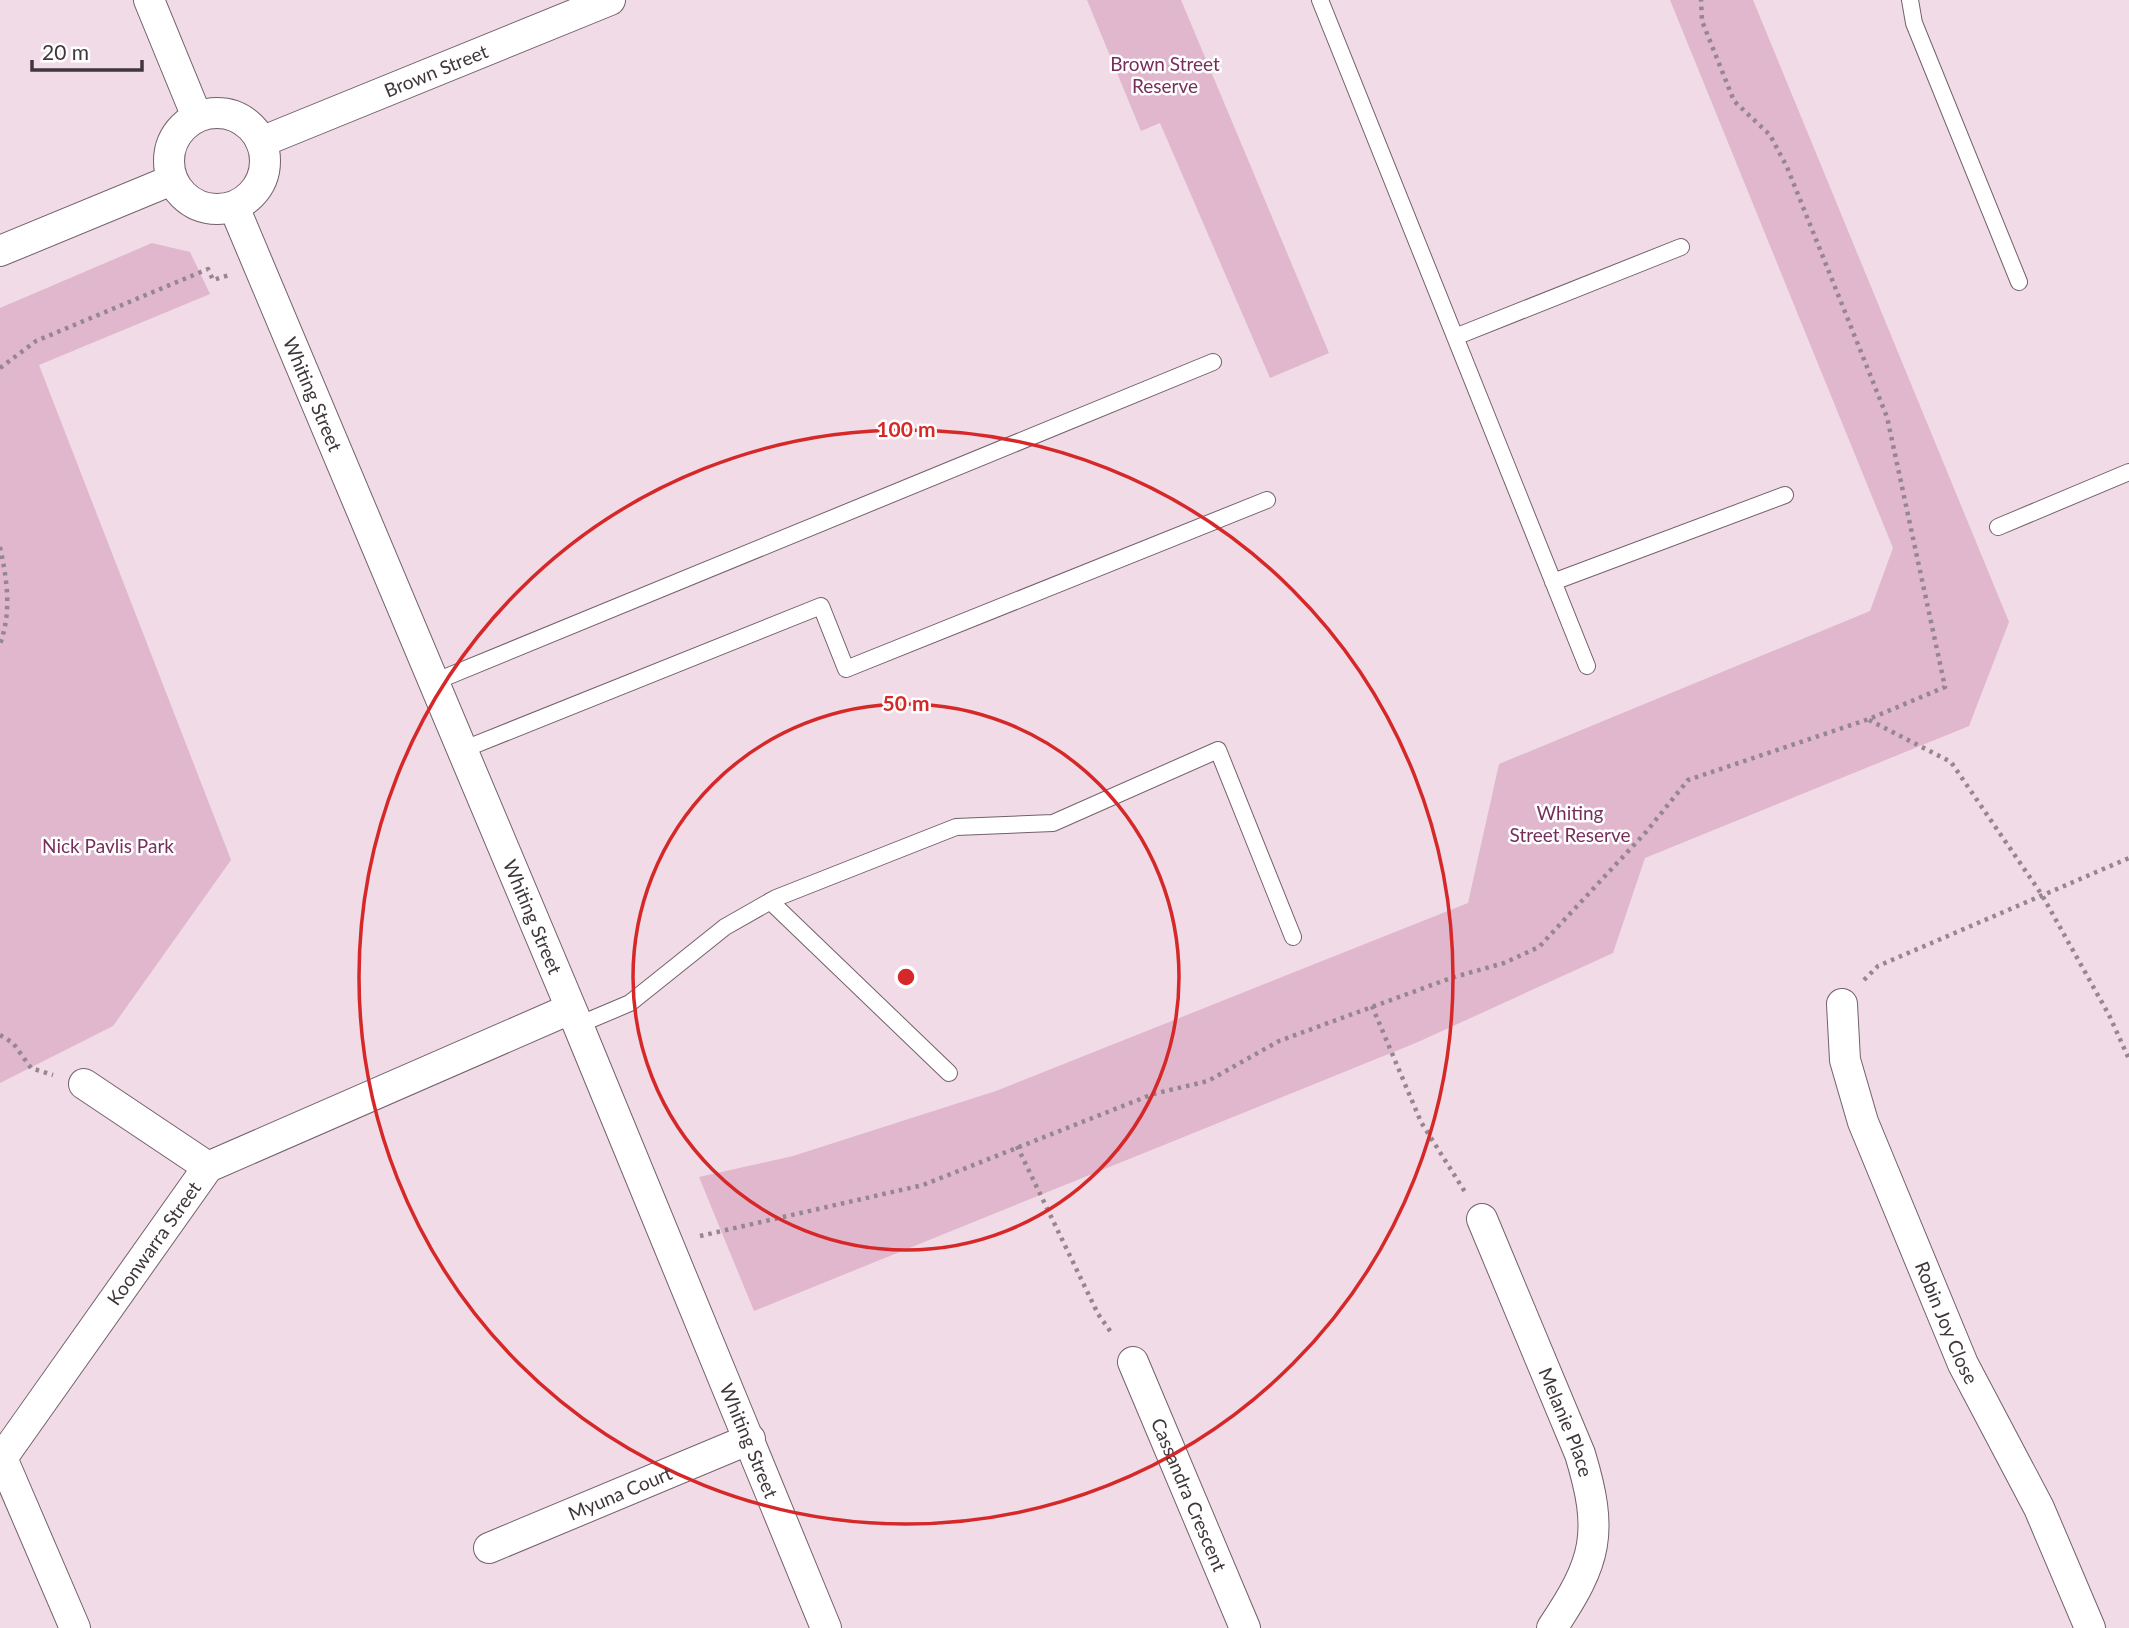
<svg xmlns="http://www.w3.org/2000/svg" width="2129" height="1628" font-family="Lato,sans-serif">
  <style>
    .green { fill: #e0b7cd }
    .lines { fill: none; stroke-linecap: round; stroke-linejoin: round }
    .lane-casing { stroke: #73616a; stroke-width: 18 }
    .street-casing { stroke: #73616a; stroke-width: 32 }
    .path { stroke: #95878e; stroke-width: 4.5; stroke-dasharray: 3.5 5; stroke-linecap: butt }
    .lane { stroke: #fff; stroke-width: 16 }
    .street { stroke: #fff; stroke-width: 30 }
    .ring { fill: none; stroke: #d62828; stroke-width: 3.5 }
    .labels { text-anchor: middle; stroke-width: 5; stroke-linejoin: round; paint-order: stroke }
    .park-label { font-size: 19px; fill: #782e5c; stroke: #fff }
    .street-label { font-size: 19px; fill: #3f373b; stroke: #fff }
    .centre { fill: #d62828; stroke: #fff; stroke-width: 3.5 }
    .ring-label { font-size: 21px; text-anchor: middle; font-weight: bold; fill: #d62828; stroke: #fff; stroke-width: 5; stroke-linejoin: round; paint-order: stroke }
  </style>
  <rect width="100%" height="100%" fill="#f0dbe6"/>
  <path class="green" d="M1087,0H1181L1329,353L1270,378L1160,123L1141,131Z
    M1670,0H1753L2009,622L1969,726L1645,858L1613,953L1418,1042L754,1311L699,1177L793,1156L996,1091L1468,903L1499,764L1870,611L1893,548Z
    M152,243L190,252L210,294L39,365L231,860L113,1026L0,1083V308Z"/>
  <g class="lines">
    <defs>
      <path id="lane" d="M1320,0L1587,666
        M1910,0L1914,23L2019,282
        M1455,337L1681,247
        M1998,527L2129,472
        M1553,582L1785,495
        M434,682L1213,362
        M462,750L821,606L846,669L1267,500
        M770,901L949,1073
        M578,1025L630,1003L725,927L776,898L956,827L1053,823L1218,750L1293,937"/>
      <g id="street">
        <path d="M149,0L197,117"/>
        <circle cx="217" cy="161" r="48"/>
        <path id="s1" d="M261,142L610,0"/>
        <path id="s2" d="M234,207L578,1025L826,1628"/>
        <path d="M0,251L172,180"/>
        <path id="s3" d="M1842,1004L1845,1060L1863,1122L1963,1364L2039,1508L2090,1628"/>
        <path d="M84,1084L208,1167"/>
        <path id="s4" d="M1482,1219L1580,1454C1604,1533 1597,1561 1552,1628"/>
        <path id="s5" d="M1133,1362L1245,1628"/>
        <path id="s6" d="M489,1548L750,1439"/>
        <path id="s7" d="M75,1628L2,1458L208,1167L570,1009"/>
      </g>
    </defs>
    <use href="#lane" class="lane-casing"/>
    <use href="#street" class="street-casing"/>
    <path class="path" d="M0,368L36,341L208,269L213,280L229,275
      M0,547C7,580 12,611 0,644
      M1869,720L1951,762L2042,895L2109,1015L2129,1059
      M1864,980L1878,966L2129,858
      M1372,1006L1421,1122L1465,1192
      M0,1035L13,1043L31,1068L53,1075
      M1017,1146L1098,1314L1113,1335
      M700,1236L923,1185L1153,1094L1208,1081L1279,1041L1451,978L1504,963L1539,947L1646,832L1688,780L1869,719L1945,687L1887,417L1787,167L1770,135L1734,101L1702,21L1701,0"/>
    <use href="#lane" class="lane"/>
    <use href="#street" class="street"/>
  </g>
  <g class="ring">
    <circle cx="906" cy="977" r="273"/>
    <circle cx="906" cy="977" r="547"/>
  </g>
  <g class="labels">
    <g class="park-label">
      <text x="1165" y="71">Brown Street<tspan x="1165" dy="22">Reserve</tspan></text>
      <text x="1570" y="820">Whiting<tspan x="1570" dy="22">Street Reserve</tspan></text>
      <text x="108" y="853">Nick Pavlis Park</text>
    </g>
    <g class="street-label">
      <text dy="7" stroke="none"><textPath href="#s1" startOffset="189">Brown Street</textPath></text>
      <text dy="7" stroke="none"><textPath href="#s2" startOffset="203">Whiting Street</textPath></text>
      <text dy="7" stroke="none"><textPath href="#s2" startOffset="770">Whiting Street</textPath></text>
      <text dy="7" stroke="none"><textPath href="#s7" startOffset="448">Koonwarra Street</textPath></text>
      <text dy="7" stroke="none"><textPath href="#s3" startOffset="338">Robin Joy Close</textPath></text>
      <text dy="7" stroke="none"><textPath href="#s4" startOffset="220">Melanie Place</textPath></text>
      <text dy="7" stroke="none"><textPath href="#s2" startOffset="1337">Whiting Street</textPath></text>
      <text dy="7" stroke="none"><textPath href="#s6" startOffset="142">Myuna Court</textPath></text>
      <text dy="7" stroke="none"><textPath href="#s5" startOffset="144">Cassandra Crescent</textPath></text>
    </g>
  </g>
  <circle cx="906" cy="977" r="10" class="centre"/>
  <g class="ring-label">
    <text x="906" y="437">100 m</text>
    <text x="906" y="711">50 m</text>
  </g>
  <path d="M32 60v10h110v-10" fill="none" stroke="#3f373b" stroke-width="3.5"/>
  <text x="42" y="60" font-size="21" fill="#3f373b" stroke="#ffffff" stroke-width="5" paint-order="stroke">20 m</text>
</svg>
